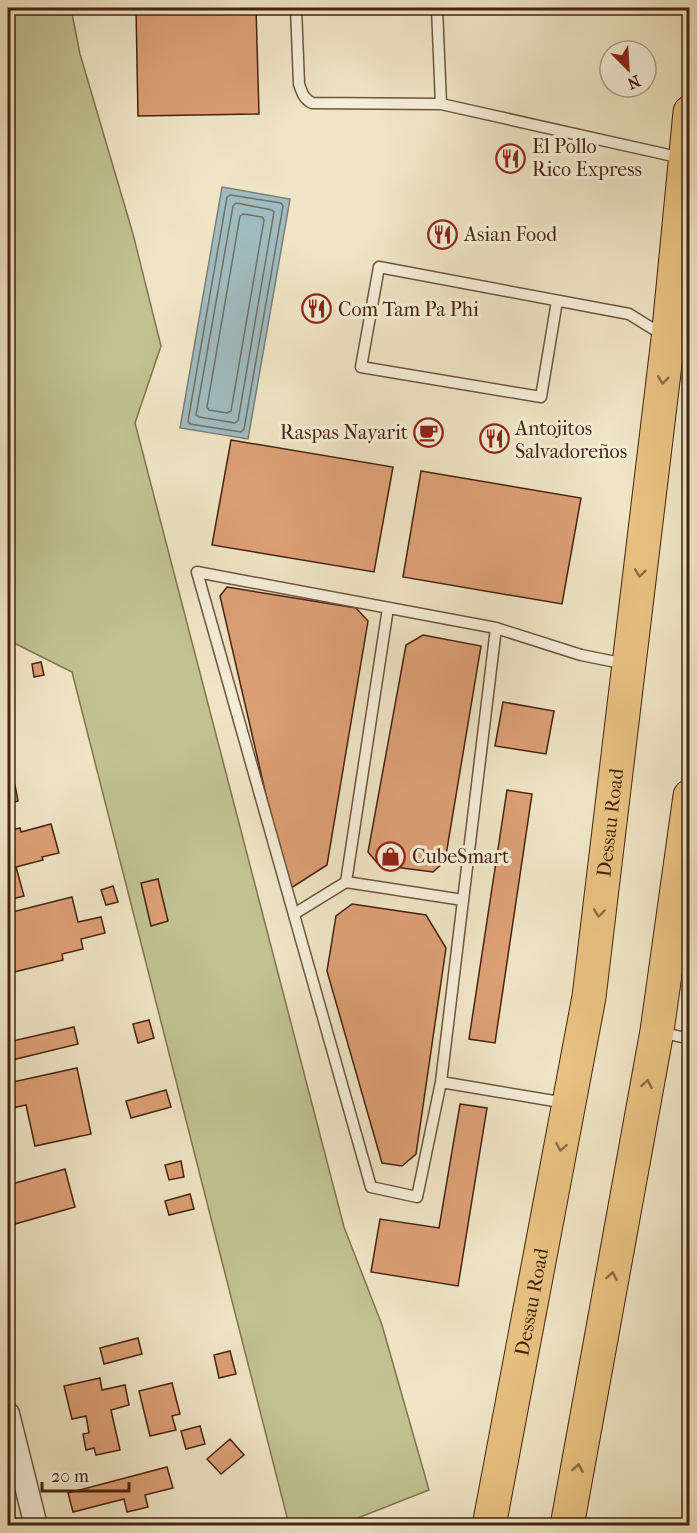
<svg xmlns="http://www.w3.org/2000/svg" width="697" height="1533" font-family="'IM FELL French Canon',serif">
  <style>
    .green { fill: #c0c290; stroke: #827250; stroke-width: 1.5 }
    .water { fill: #a0bcc0; stroke: #7b7f7a; stroke-width: 1.5 }
    .lines { fill: none; stroke-linecap: round; stroke-linejoin: round }
    .shore { stroke: #727068; stroke-width: 1.5 }
    .building { fill: #dd9f76; stroke: #442311; stroke-width: 1.5 }
    .service-casing { stroke: #6f543e; stroke-width: 13 }
    .minor-casing { stroke: #6f543e; stroke-width: 25 }
    .primary-casing { stroke: #442311; stroke-width: 35 }
    .service { stroke: #f5eed9; stroke-width: 10 }
    .minor { stroke: #f5eed9; stroke-width: 22 }
    .primary { stroke: #e8c282; stroke-width: 33 }
    .oneway { stroke: #8e6b44 }
    .labels { text-anchor: middle; stroke-width: 6; stroke-linejoin: round; paint-order: stroke }
    .poi-label { font-size: 20px; fill: #442311; stroke: #f5eed9; text-anchor: start }
    .street-label { font-size: 20px; fill: #442311; stroke: #f5eed9 }
  </style>
  <rect width="100%" height="100%" fill="#efe5c5"/>
  <filter id="stains"><feTurbulence type="fractalNoise" baseFrequency=".00333" numOctaves="4"/><feColorMatrix values="0 0 0 0 .2 0 0 0 0 .09 0 0 0 0 .02 0 0 0 .5 -.17"/></filter>
  <radialGradient id="worn" r=".72"><stop offset=".6" stop-color="#630" stop-opacity="0"/><stop offset="1" stop-color="#630" stop-opacity=".3"/></radialGradient>
  <path class="green" d="M8,8H71L80,54L133,234L161,346L135,423L344,1227L382,1325L429,1490L340,1525H289L72,672L8,640Z"/>
  <path class="water" d="M222,187L290,199L248,439L180,428Z"/>
  <g class="lines">
    <path class="shore" d="M230,195L281,203L283,206L244,429L241,432L190,424L188,421L227,197Z
      M236,203L272,210L274,212L238,421L235,423L199,417L196,415L233,206Z
      M243,214L262,217L264,220L231,411L227,413L209,410L207,407L240,216Z"/>
  </g>
  <path class="building" d="M136,8H256L259,114L138,116Z
    M231,440L393,467L374,572L212,545Z
    M421,471L581,498L562,604L403,577Z
    M227,587L356,608L368,621L327,865L288,890L220,596Z
    M423,635L481,646L445,861L433,872L379,865L368,852L406,645Z
    M41,662L44,675L34,677L32,664Z
    M503,702L554,711L546,754L495,746Z
    M15,785L18,801L8,804V787Z
    M507,790L532,794L495,1043L469,1039Z
    M51,824L59,853L42,857L43,860L16,867L24,896L8,900V831L20,828L21,832Z
    M158,879L168,921L151,926L141,883Z
    M113,886L118,902L106,905L101,890Z
    M72,897L78,922L101,917L105,933L81,939L83,949L62,954L63,960L10,973L8,962V913Z
    M352,904L426,915L446,948L416,1154L402,1166L382,1163L327,971L336,916Z
    M149,1020L154,1038L138,1043L133,1024Z
    M74,1027L78,1044L8,1061V1042Z
    M77,1068L91,1134L35,1146L26,1105L8,1109V1083Z
    M166,1090L171,1107L131,1118L126,1101Z
    M460,1104L487,1108L458,1286L371,1272L380,1219L439,1228Z
    M181,1161L184,1177L169,1180L165,1165Z
    M65,1169L75,1207L15,1224L8,1197V1185Z
    M190,1194L194,1209L169,1215L165,1201Z
    M138,1338L142,1354L104,1364L100,1348Z
    M230,1351L236,1374L219,1378L214,1355Z
    M100,1378L102,1390L125,1385L129,1405L111,1410L120,1450L96,1455L94,1448L86,1450L83,1434L89,1433L86,1416L72,1419L64,1386Z
    M172,1383L180,1414L172,1416L176,1430L150,1436L139,1391Z
    M200,1426L205,1444L186,1449L181,1431Z
    M230,1439L244,1455L221,1474L207,1459Z
    M167,1467L173,1488L145,1495L148,1507L127,1512L124,1499L73,1512L68,1493Z"/>
  <g class="lines">
    <defs>
      <path id="service" d="M296,8L299,84C302,93 304,99 312,103L441,104L682,158
        M437,8L441,104
        M557,301L541,397L361,367L379,267L629,314L663,335
        M388,608L346,882L463,900
        M294,914L346,882
        M660,1032L690,1039
        M441,1082L417,1197L371,1187L197,572L496,628
        M566,1103L441,1082L496,628L581,655L626,664"/>
      <path id="minor" d="M8,1414L36,1526"/>
      <g id="primary">
        <path id="s1" d="M489,1526L589,997L668,339L690,112"/>
        <path d="M567,1526L657,1031L690,796"/>
      </g>
    </defs>
    <use href="#service" class="service-casing"/>
    <use href="#minor" class="minor-casing"/>
    <use href="#primary" class="primary-casing"/>
    <use href="#service" class="service"/>
    <use href="#minor" class="minor"/>
    <use href="#primary" class="primary"/>
  </g>
  <defs><path id="oneway-chevron" d="M-2-3.5L2.5 0L-2 3.5" fill="none" stroke-width="1.6" stroke-linecap="round" stroke-linejoin="round" transform="scale(1.5)"/></defs>
  <g class="oneway">
    <use href="#oneway-chevron" transform="translate(663 380) rotate(97)"/>
    <use href="#oneway-chevron" transform="translate(640 573) rotate(97)"/>
    <use href="#oneway-chevron" transform="translate(599 913) rotate(97)"/>
    <use href="#oneway-chevron" transform="translate(647 1084) rotate(-80)"/>
    <use href="#oneway-chevron" transform="translate(561 1147) rotate(101)"/>
    <use href="#oneway-chevron" transform="translate(612 1276) rotate(-80)"/>
    <use href="#oneway-chevron" transform="translate(578 1468) rotate(-80)"/>
  </g>
  <defs>
    <symbol id="restaurant-ring" viewBox="-11 -11 22 22"><circle r="9.5" fill="#f5eed9" stroke="#8f2418" stroke-width="1.5"/><path d="M-5-6h1v4h1v-4h1v4h1v-4h1v5L-1.5 .5V6h-2V.5L-5-1ZM5-6V6H3V1.5H1.5Q1.5-4 5-6Z" fill="#8f2418"/></symbol>
    <symbol id="cafe-ring" viewBox="-11 -11 22 22"><circle r="9.5" fill="#f5eed9" stroke="#8f2418" stroke-width="1.5"/><path d="M-5.5-4.5H6V0H3Q3 3.5 0 3.5H-2.5Q-5.5 3.5-5.5 0ZM3-3.2v2h1.7v-2ZM-6 4.5H4V6H-6Z" fill="#8f2418"/></symbol>
    <symbol id="shop-ring" viewBox="-11 -11 22 22"><circle r="9.5" fill="#f5eed9" stroke="#8f2418" stroke-width="1.5"/><path d="M-5-2.5h2.3a2.7 3.5 0 0 1 5.4 0H5L5.5 6h-11ZM-1.5-2.5h3a1.5 2.3 0 0 0-3 0Z" fill="#8f2418"/></symbol>
  </defs>
  <g fill-rule="evenodd">
    <use href="#restaurant-ring" x="494" y="142" width="33" height="33"/>
    <use href="#restaurant-ring" x="426" y="218" width="33" height="33"/>
    <use href="#restaurant-ring" x="300" y="292" width="33" height="33"/>
    <use href="#cafe-ring" x="412" y="416" width="33" height="33"/>
    <use href="#restaurant-ring" x="478" y="422" width="33" height="33"/>
    <use href="#shop-ring" x="374" y="840" width="33" height="33"/>
  </g>
  <g class="labels">
    <g class="poi-label">
      <text x="532" y="153">El Pollo<tspan x="532" dy="23">Rico Express</tspan></text>
      <text x="464" y="241">Asian Food</text>
      <text x="338" y="316">Com Tam Pa Phi</text>
      <text x="515" y="435">Antojitos<tspan x="515" dy="23">Salvadoreños</tspan></text>
      <text x="408" y="439" text-anchor="end">Raspas Nayarit</text>
      <text x="412" y="863">CubeSmart</text>
    </g>
    <g class="street-label">
      <text dy="7" stroke="none"><textPath href="#s1" startOffset="714">Dessau Road</textPath></text>
      <text dy="7" stroke="none"><textPath href="#s1" startOffset="228">Dessau Road</textPath></text>
    </g>
  </g>
  <rect width="697" height="1533" fill="none" stroke="#efe5c5" stroke-width="30"/>
  <rect x="9" y="9" width="679" height="1515" fill="none" stroke="#442311" stroke-width="3"/>
  <rect x="15" y="15" width="667" height="1503" fill="none" stroke="#442311" stroke-width="1.5"/>
  <g transform="translate(628 69) rotate(156)"><circle r="28" fill="#f5eed9" stroke="#ae9d89" stroke-width="1.5"/>
  <path d="M0-4.5L10 22L0 15L-10 22Z" fill="#8f2418"/>
  <text y="-9" font-size="16" font-weight="bold" text-anchor="middle" fill="#442311">N</text>
  </g>
  <path d="M42 1482v9h87v-9" fill="none" stroke="#442311" stroke-width="3"/>
  <text x="51" y="1482" font-size="18" fill="#442311" stroke="#f5eed9" stroke-width="4.5" paint-order="stroke">20 m</text>
  <rect width="100%" height="100%" filter="url(#stains)"/>
  <rect width="100%" height="100%" fill="url(#worn)"/>
</svg>
